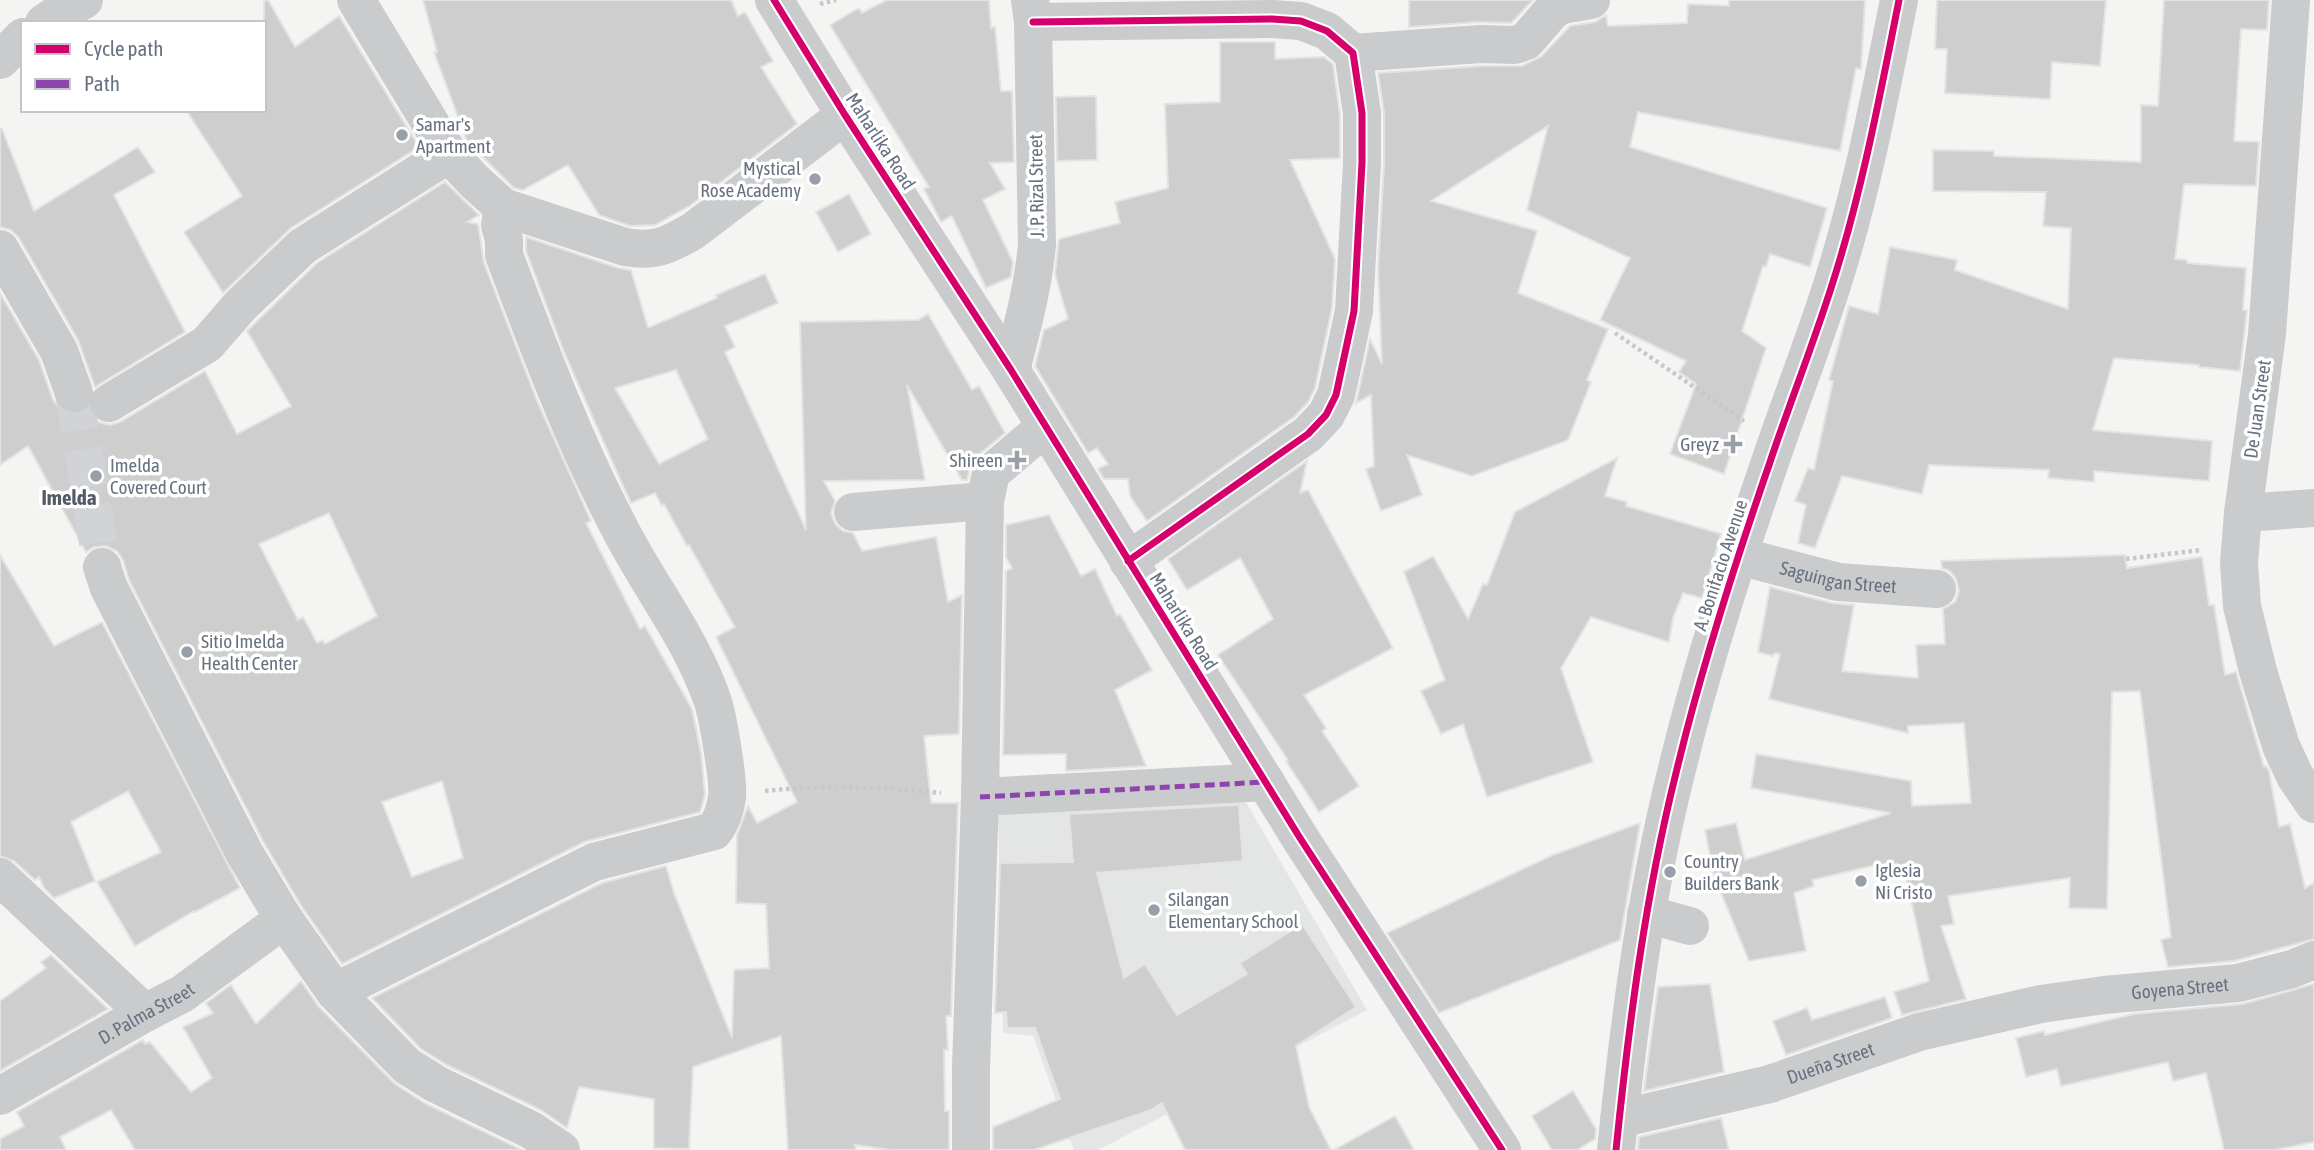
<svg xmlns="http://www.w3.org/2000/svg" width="2314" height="1150" font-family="'Asap Condensed',sans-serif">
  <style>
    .built { fill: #e4e5e5 }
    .building { fill: #cececf; stroke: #e3e3e2; stroke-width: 2; fill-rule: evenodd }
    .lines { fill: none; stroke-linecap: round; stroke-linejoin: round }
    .minor-tunnel { stroke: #d1d3d6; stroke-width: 38; stroke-dasharray: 38 19; stroke-linecap: butt }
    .path { stroke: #c7c8c8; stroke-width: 4.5; stroke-dasharray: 3.5 3.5; stroke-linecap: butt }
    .minor { stroke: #cacbcc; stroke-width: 38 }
    .quiet { stroke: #8e44ad; stroke-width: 5; stroke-dasharray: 10 5; stroke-linecap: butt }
    .cycleway-casing { stroke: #fff; stroke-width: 11 }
    .cycleway { stroke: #d6006c; stroke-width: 7 }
    .poi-dot { fill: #989fa8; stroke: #fff; stroke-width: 2.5 }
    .labels { text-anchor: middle; stroke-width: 7; stroke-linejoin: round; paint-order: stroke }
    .poi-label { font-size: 19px; fill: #677180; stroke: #fff; text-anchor: start }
    .street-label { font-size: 19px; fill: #677180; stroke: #fff }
    .neighbourhood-label { font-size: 21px; font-weight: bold; fill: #545b66; stroke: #fff }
  </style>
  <rect width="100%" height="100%" fill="#f4f4f3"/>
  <path class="built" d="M1240,792L1367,1010L1098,1150H1074L1033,1036L1003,1033L998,810Z"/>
  <path class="building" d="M264,0H268L295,47L339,16L419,147L291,228L223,293L184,232L242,196L186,110H264Z
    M423,0H731L738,16L745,12L773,61L761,67L797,124L691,205L655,225L630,226L599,215L568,165L523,190L514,188L467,141L434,52H437Z
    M887,0H989L991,28L995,27L1001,91H1012L1014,162L990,163L1005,189L983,200L1013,262L1011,277L986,288L952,216L941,222L924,189L929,187L830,25L859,8L862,13Z
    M1409,0H1533L1511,23L1479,22L1409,27Z
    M1729,0H1865L1861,69L1856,68L1840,151L1638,112L1630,147L1827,208L1810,267L1770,254L1766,267L1763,266L1742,331L1766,348L1724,474L1670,454L1696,384L1679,372L1686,361L1600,320L1630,258L1527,210L1548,126L1431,201L1537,231L1518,293L1608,329L1587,380L1591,382L1568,440L1472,476L1407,455L1422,495L1381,511L1366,469L1374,466L1371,395L1356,403L1370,339L1382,364L1378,268L1384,164V113L1378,73L1481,66H1522L1542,56L1570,26L1595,22L1606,15L1608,26L1687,23L1688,4L1729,6Z
    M1937,0H2106L2100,66L2052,62L2050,99L1945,93L1947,49H1935Z
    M2164,0H2269L2267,30L2241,29L2234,141L2259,142L2256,186L2184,184L2175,259L2187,260V263L2246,268L2243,310H2247L2240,371L2199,367V365L2114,358L2093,430L2212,441L2209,481L2094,471V482L2048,478L2049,470L1929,465L1922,494L1842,476L1815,548L1798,543L1806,505L1795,501L1808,468L1814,470L1833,381L1829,380L1849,306L1878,314L1890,247L1957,260L1955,270L2068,309L2071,228L2043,226L2046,192L1933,191V150L1994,151V156L2141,162V105L2158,106Z
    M1220,42H1275V59L1324,57L1333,64L1340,115V158L1290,160L1335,259L1332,308L1315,388L1308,402L1294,417L1147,521L1130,496L1128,479H1104L1098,469L1108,464L1097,448L1088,453L1035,366L1044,330L1068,319L1055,274L1059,239L1120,223L1115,202L1168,188L1165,104L1220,102Z
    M1096,96L1097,160L1057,161L1056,97Z
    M0,129H2L34,211L138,147L155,172L114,195L185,332L95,387L78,340L19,238L11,230L0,227Z
    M445,182L479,215L467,222L478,224L484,263L538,403L591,521L586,523L640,629L645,626L692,709L701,753L705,795L700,812L584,842L342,964L302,907L264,843L129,580L123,560L117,551L106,546L94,547L86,552L28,446L0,465V293L39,360L53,400L60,410L71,415L81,414L89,409L91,415L98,422L110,425L120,422L205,371L237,434L291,406L247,331L317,263ZM329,513L377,616L325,644L323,640L317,643L303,617L298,620L259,544ZM442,781L463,858L412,877L382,802Z
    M849,194L871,234L838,252L816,212Z
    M526,237L618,268L631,270L648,328L717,298L716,295L765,274L778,303L725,326L735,347L725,352L806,530L800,322L918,320L928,314L972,390L979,386L1005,433L977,456L970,468L967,480H962L907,385L925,480L824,481L835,501L831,513L835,524L843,531L853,533L862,551L936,537L948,602L962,595L959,734L924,736L931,803H958L951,1016H946L948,1050H944L945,1111H949V1150H891L855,1145L856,1150H788L781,1036L693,1067L689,1149L654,1148V1099L579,1087L567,1128L541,1110L447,1065L421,1049L372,998L602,883L666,866L674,893L732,1038L734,970L769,968L766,904L736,903L737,835L748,806L757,823L797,802L716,637L735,627L689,545L687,546L664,504L662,506L655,493L631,503L623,486L564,352L526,251ZM676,370L708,439L659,464L615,388Z
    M1617,458L1605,496L1627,502L1626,506L1721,534L1702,598L1683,593L1673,618L1669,642L1591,617L1561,668L1593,762L1487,797L1463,724L1441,734L1421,691L1445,680L1404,572L1433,556L1468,619L1483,584L1487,585L1515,512Z
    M1307,461L1300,493L1308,490L1393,648L1304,695L1326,728L1322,731L1359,786L1319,812L1286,761L1288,760L1218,655L1273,619L1240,558L1187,590L1168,559Z
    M1049,515L1081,576L1095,569L1117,616L1120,614L1152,670L1115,690L1146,766L1066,771V754L1003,755L1006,571L1012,568L1006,557V525Z
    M0,555L54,646L102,622L240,888L195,912L194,911L135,946L97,882L161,852L128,791L71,822L95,881L54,898L44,888L39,877L35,880L14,861L0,856Z
    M2125,555L2127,568L2202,557L2209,605H2214L2225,675L2236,672L2264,767L2266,766L2269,771L2279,827L2290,824L2305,888L2314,883V939L2234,961L2168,967L2161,940L2171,937L2140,691L2112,692L2107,909L2069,908L2070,878L1948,896L1954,924L1941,926L1966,999L1902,1015L1894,992L1929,981L1904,868L1878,874L1876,865L1812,880L1814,886L1794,893L1806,951L1749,961L1714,876L1705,830L1736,823L1745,860L1891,813L1751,788L1756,754L1911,781L1912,806L1971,803L1964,723L1908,726V733L1769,699L1780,654L1775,653L1773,656L1758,652L1770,587L1832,603L1854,605L1842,671L1918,678L1916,645L1945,644L1943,609L1955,602L1959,591L1956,579L1950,571L1942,568L1941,561Z
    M1239,805L1243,861L1097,873L1124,978L1145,964L1177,1015L1247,974L1240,963L1302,924L1356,1007L1296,1046L1309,1107L1331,1150H1185L1162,1103L1151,1110L1034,1150H993V1127L1060,1099L1035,1028H1007L1006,1012L995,1013L1000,863L1073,862L1069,814Z
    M1640,823L1620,940L1439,1013L1387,933L1553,855Z
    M51,955L108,1009L0,1071V1001L46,968L41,962Z
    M301,981L319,1007L395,1084L426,1104L522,1150H135L111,1110L60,1137L66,1150H0V1139L24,1126L17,1112L143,1040L145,1044L150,1042L191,1092L212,1078L183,1027L213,1013L206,1003L231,985L256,1024Z
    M1710,984L1724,1072L1644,1091L1658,987Z
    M2314,984V1142L2275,1150H2224L2206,1073L2173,1081L2168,1062L2061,1086L2057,1069L2026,1077L2016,1038L2044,1031L2045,1035L2134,1014L2243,1004Z
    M1885,997L1892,1018L1786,1055L1773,1021L1807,1008L1812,1020Z
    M1573,1091L1596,1129L1595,1139L1577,1150H1552L1532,1116Z
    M1395,1116L1414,1150H1334Z
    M1721,1118L1729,1150H1638L1639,1137Z"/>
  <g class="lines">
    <path class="minor-tunnel" d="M74,393L102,567"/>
    <path class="path" d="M820,4L836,0
      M1615,333L1744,421
      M2126,559L2201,550
      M765,791C826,784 880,787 941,793"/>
    <g class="minor">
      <path d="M356,0L449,154L474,181L503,207L625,247C655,252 667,246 693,231L845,115"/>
      <path d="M774,0L845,115L1011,370L1300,838L1502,1150"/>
      <path d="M2291,0L2267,334L2243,513L2239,563L2242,606L2258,671L2281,746L2295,776L2314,804"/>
      <path d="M1033,22L1272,19L1301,21L1327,31L1353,53L1362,113V163L1354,311L1336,395L1326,415L1308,434L1128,561"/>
      <path d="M44,23L65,9L84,0"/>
      <path d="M1353,53L1481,44L1515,45L1526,41L1552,11L1562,5L1591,0"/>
      <path d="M0,60L23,37"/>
      <path d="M0,249L59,351L74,393"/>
      <path d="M1011,370C1022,328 1033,288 1037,245L1033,22L1030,0"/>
      <path d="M109,403L207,344L241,305L303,246L449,154"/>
      <path d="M853,512L985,501"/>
      <path d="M2243,513L2314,508"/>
      <path id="s1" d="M1739,556L1838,582L1937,589"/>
      <path d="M102,567L109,588L245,854L284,919L335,992L407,1066L436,1084L531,1130L561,1150"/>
      <path d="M980,797L1266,782"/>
      <path d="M0,877L145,1013"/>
      <path d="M1646,914L1690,926"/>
      <path d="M335,992L594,862L714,831C721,822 726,808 727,797C729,781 718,718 713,702C692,639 650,588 620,529C574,442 539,348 504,255V240L500,225L503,207"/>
      <path id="s2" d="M0,1096L145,1013L182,994L284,919"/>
      <path id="s3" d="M1619,1119L1770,1084L1919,1032L2041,1004L2104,995L2238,983L2292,969L2314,960"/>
      <path d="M971,1150V1068L980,797L985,501L991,473L1045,427"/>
      <path d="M1616,1150C1629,1023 1645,897 1676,773C1701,669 1734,566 1769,465C1789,405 1813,345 1832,285C1862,192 1880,95 1899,0"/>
    </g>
    <path class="quiet" d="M980,797L1266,782"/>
    <defs>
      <path id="cycleway" d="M774,0L845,115L1011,370L1300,838L1502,1150
        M1033,22L1272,19L1301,21L1327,31L1353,53L1362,113V163L1354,311L1336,395L1326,415L1308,434L1128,561
        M1616,1150C1629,1023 1645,897 1676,773C1701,669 1734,566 1769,465C1789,405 1813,345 1832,285C1862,192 1880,95 1899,0"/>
    </defs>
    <use href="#cycleway" class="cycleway-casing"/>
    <use href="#cycleway" class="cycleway"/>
  </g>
  <g class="poi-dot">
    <circle cx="402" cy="135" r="7"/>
    <circle cx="815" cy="179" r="7"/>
    <path d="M1729.5 433.5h7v7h7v7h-7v7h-7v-7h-7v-7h7z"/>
    <path d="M1013.5 449.5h7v7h7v7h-7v7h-7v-7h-7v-7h7z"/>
    <circle cx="96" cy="476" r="7"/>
    <circle cx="187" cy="652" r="7"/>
    <circle cx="1670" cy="872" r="7"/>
    <circle cx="1861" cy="881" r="7"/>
    <circle cx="1154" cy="910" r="7"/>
  </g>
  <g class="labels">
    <g class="poi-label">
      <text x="416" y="131">Samar's<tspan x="416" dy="22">Apartment</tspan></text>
      <text x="801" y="175" text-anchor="end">Mystical<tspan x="801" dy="22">Rose Academy</tspan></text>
      <text x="1719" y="451" text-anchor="end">Greyz</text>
      <text x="1003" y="467" text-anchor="end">Shireen</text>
      <text x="110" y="472">Imelda<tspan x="110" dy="22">Covered Court</tspan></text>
      <text x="201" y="648">Sitio Imelda<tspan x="201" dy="22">Health Center</tspan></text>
      <text x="1684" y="868">Country<tspan x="1684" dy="22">Builders Bank</tspan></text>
      <text x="1875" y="877">Iglesia<tspan x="1875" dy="22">Ni Cristo</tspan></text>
      <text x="1168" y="906">Silangan<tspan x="1168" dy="22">Elementary School</tspan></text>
    </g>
    <g class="street-label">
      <text transform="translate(881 141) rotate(57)" y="7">Maharlika Road</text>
      <text transform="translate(1036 186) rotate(-91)" y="7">J. P. Rizal Street</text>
      <text transform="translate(2257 409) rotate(-82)" y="7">De Juan Street</text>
      <text transform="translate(1720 565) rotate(-72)" y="7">A. Bonifacio Avenue</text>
      <text dy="7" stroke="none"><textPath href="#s1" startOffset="102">Saguingan Street</textPath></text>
      <text transform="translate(1184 621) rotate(58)" y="7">Maharlika Road</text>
      <text dy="7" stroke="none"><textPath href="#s3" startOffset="578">Goyena Street</textPath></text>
      <text dy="7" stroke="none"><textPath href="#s2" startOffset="168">D. Palma Street</textPath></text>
      <text dy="7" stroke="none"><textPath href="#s3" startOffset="219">Dueña Street</textPath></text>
    </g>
    <g class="neighbourhood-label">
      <text x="69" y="505">Imelda</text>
    </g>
  </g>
  <rect x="21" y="21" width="245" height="91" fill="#ffffff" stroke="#c2c6cc" stroke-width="2"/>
  <rect x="35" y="44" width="35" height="10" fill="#d6006c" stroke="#c2c6cc" stroke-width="2"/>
  <text x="84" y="56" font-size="21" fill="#677180">Cycle path</text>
  <rect x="35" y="79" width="35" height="10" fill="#8e44ad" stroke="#c2c6cc" stroke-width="2"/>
  <text x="84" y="91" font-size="21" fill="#677180">Path</text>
</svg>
